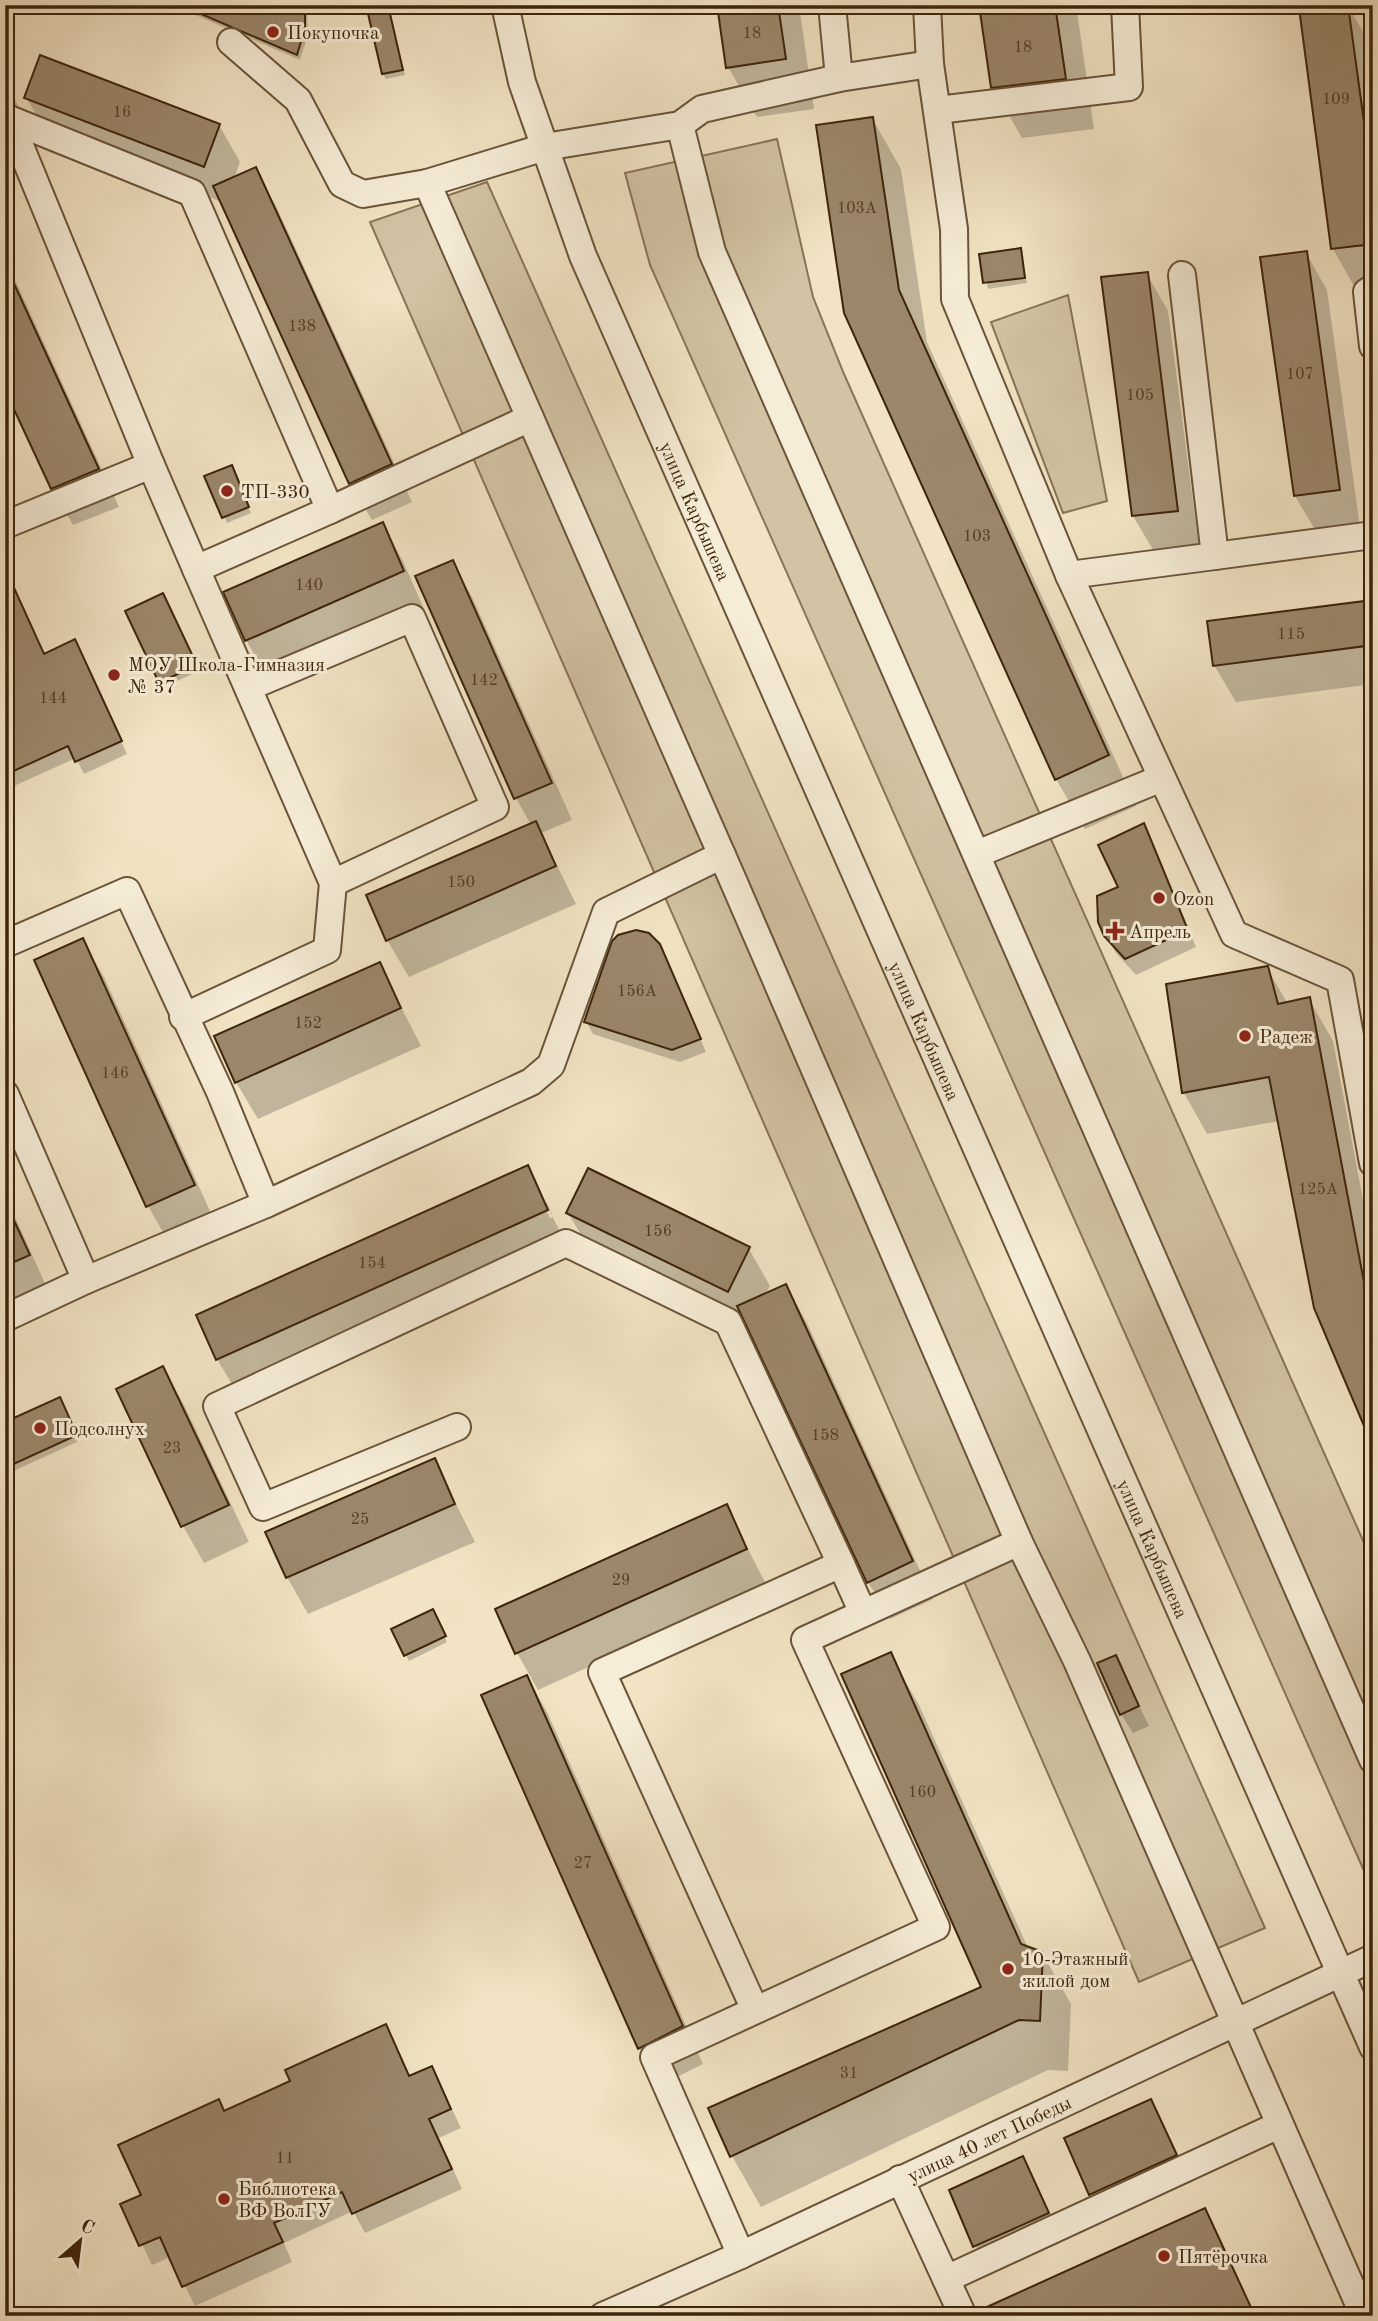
<svg xmlns="http://www.w3.org/2000/svg" width="1378" height="2321" font-family="'Old Standard TT',serif">
  <style>
    .green { fill: #d2c3a4; stroke: #887458; stroke-width: 2 }
    .shadow { fill: #0003; fill-rule: evenodd }
    .building { fill: #9b876b; stroke: #3d240b; stroke-width: 2 }
    .lines { fill: none; stroke-linecap: round; stroke-linejoin: round }
    .minor-casing { stroke: #6a5439; stroke-width: 30 }
    .minor { stroke: #f6edd8; stroke-width: 26 }
    .poi-dot { fill: #8f2418; stroke: #f6edd8; stroke-width: 2.5 }
    .labels { text-anchor: middle; stroke-width: 6; stroke-linejoin: round; paint-order: stroke }
    .number-label { font-size: 16px; fill: #543d23 }
    .poi-label { font-size: 19px; fill: #3d240b; stroke: #f6edd8; text-anchor: start }
    .street-label { font-size: 19px; fill: #3d240b; stroke: #f6edd8 }
  </style>
  <rect width="100%" height="100%" fill="#f1e3c3"/>
  <filter id="stains"><feTurbulence type="fractalNoise" baseFrequency=".00286" numOctaves="4"/><feColorMatrix values="0 0 0 0 .2 0 0 0 0 .09 0 0 0 0 .02 0 0 0 .5 -.17"/></filter>
  <radialGradient id="worn" r=".72"><stop offset=".6" stop-color="#630" stop-opacity="0"/><stop offset="1" stop-color="#630" stop-opacity=".3"/></radialGradient>
  <path class="green" d="M777,139L813,297L844,374L1373,1563V1891L650,265L625,173Z
    M487,182L1265,1928L1139,1982L370,222Z
    M1068,295L1107,501L1063,513L991,322Z"/>
  <path class="shadow" d="M172,5H307L308,35L300,60Z
    M387,5L405,75L386,79L383,74Z
    M719,5H799L814,109L757,117L728,67Z
    M981,5H1076L1094,129L1022,138L993,87Z
    M1348,5L1368,41L1373,74V283L1354,286L1333,249Z
    M5,78L27,125L5,134Z
    M26,97L219,125L240,162L234,179L255,169L276,206L412,502L372,520L350,483L222,202L47,134Z
    M872,118L901,169L927,342L1136,806L1085,829L1056,779L846,312Z
    M1020,250L1027,283L988,289L981,256Z
    M1306,253L1327,290L1360,527L1317,533L1295,496Z
    M5,258L119,507L73,525L52,488L5,386Z
    M1147,274L1168,311L1199,547L1155,553L1133,516L1103,279Z
    M234,473L251,513L227,523L206,477Z
    M382,524L403,561L424,609L267,677L246,640Z
    M452,562L473,599L572,820L541,833L576,904L409,977L387,940L531,825L516,798L418,577Z
    M5,569L44,655L82,654L127,754L84,774L76,758L5,790Z
    M166,601L199,671L164,687L160,682Z
    M1373,601V684L1236,702L1214,665Z
    M5,810L13,827L5,830Z
    M1143,825L1196,947L1136,975L1116,953L1106,936Z
    M82,940L104,977L215,1222L169,1243L148,1206Z
    M666,959L706,1052L680,1062L593,1034L586,1021Z
    M379,964L421,1046L258,1119L236,1082Z
    M1267,968L1288,1004L1309,999L1333,1041L1373,1253V1442L1279,1121L1207,1134L1184,1093Z
    M527,1167L568,1247L239,1396L217,1359ZM543,1203H547L553,1217L550,1218Z
    M5,1195L49,1292L5,1312Z
    M568,1213L749,1249L770,1286L765,1295L786,1286L807,1323L933,1599L890,1619L868,1582L749,1327L590,1250Z
    M163,1368L184,1405L249,1542L204,1563L183,1526Z
    M62,1405L79,1441L5,1475V1424Z
    M434,1460L475,1542L308,1614L287,1577Z
    M726,1506L767,1586L538,1690L517,1653Z
    M435,1617L447,1642L409,1661L406,1655Z
    M890,1655L919,1705L1028,1948L1042,1953L1071,2004L1068,2071L1048,2070L761,2207L732,2156L711,2109L983,1988Z
    M1115,1657L1149,1726L1133,1733L1121,1714Z
    M527,1677L548,1714L703,2064L661,2085L640,2049L483,1696Z
    M386,2026L411,2077L431,2068L442,2088L461,2128L439,2138L462,2189L365,2233L353,2211L284,2243L292,2262L195,2306L170,2257L152,2265L123,2205L143,2196L224,2112L292,2082Z
    M1151,2101L1185,2173L1101,2211L1091,2194Z
    M1023,2159L1058,2231L984,2264L951,2191Z"/>
  <path class="building" d="M180,5H305V28L297,55Z
    M366,5H388L403,70L382,74Z
    M717,5H778L786,59L726,68Z
    M979,5H1055L1066,79L991,88Z
    M1319,5H1348L1373,188V244L1331,249L1299,8Z
    M40,55L220,124L204,167L24,98Z
    M873,117L899,290L1109,755L1055,780L844,313L816,125Z
    M256,167L392,464L349,484L213,186Z
    M1021,248L1025,278L983,283L979,254Z
    M1307,251L1340,490L1294,496L1260,257Z
    M5,264L99,469L51,489L5,390Z
    M1148,272L1178,511L1132,516L1101,277Z
    M232,465L249,507L222,518L204,476Z
    M383,522L404,571L245,641L223,592Z
    M453,560L552,783L514,799L415,576Z
    M5,568L44,654L75,639L122,741L75,762L68,746L5,775Z
    M163,593L197,665L159,683L125,611Z
    M1373,600V645L1213,666L1207,621Z
    M536,821L556,866L386,941L366,895Z
    M1144,823L1188,930L1125,959L1104,936L1098,922L1097,896L1118,887L1098,845Z
    M636,930L649,933L660,944L701,1039L672,1050L584,1022L612,941L618,935Z
    M83,938L195,1185L146,1207L34,960Z
    M380,962L401,1008L235,1083L214,1036Z
    M1268,966L1278,1004L1310,997L1367,1298L1373,1312V1447L1314,1308L1269,1077L1182,1093L1166,984Z
    M528,1165L548,1210L216,1360L196,1315Z
    M588,1168L750,1247L728,1292L566,1213Z
    M5,1201L30,1255L5,1266Z
    M786,1284L913,1561L867,1583L737,1306Z
    M163,1366L229,1505L181,1527L116,1389Z
    M60,1397L77,1435L5,1468V1422Z
    M435,1458L455,1504L286,1578L265,1532Z
    M727,1504L747,1549L515,1654L495,1609Z
    M433,1609L446,1636L404,1656L391,1629Z
    M891,1652L1021,1944L1043,1952L1040,2021L1019,2020L730,2157L708,2108L981,1987L841,1674Z
    M1116,1655L1139,1706L1120,1715L1097,1663Z
    M527,1675L683,2026L638,2049L481,1695Z
    M386,2024L409,2076L432,2066L451,2109L429,2119L452,2169L352,2214L342,2192L274,2223L283,2242L182,2287L160,2237L139,2246L120,2204L141,2195L118,2145L219,2099L224,2111L290,2081L285,2070Z
    M1151,2099L1177,2155L1089,2195L1064,2138Z
    M1023,2156L1049,2213L973,2247L949,2190Z
    M1205,2208L1255,2316H978V2311Z"/>
  <g class="lines">
    <defs>
      <g id="minor">
        <path id="s1" d="M505,5L522,82L583,256L1373,2047"/>
        <path d="M832,5L839,78"/>
        <path d="M927,5L930,64"/>
        <path d="M231,42L298,100L342,184L363,194L427,183"/>
        <path d="M938,110L1129,87L1125,5"/>
        <path d="M9,119L151,465"/>
        <path d="M5,121L9,119L192,193L330,510L530,418"/>
        <path d="M680,125L712,252L1373,1760"/>
        <path d="M1373,288L1367,292L1373,346"/>
        <path d="M5,525L151,465L196,569L330,510"/>
        <path d="M1215,556L1373,535"/>
        <path d="M1069,575L1215,556L1182,275"/>
        <path d="M249,687L412,618L495,807L333,883"/>
        <path d="M977,854L1162,778"/>
        <path d="M5,944L127,891L220,1092L266,1204"/>
        <path d="M183,1017L327,950L333,883L196,569"/>
        <path d="M5,1094L86,1280L5,1318"/>
        <path d="M86,1280L266,1204L531,1082L551,1065L606,912L722,855"/>
        <path d="M457,1427L263,1507L217,1406L566,1243L728,1322L841,1564"/>
        <path d="M755,2010L602,1672L841,1564L863,1613"/>
        <path d="M900,2179L946,2279L1279,2125"/>
        <path d="M741,2255L654,2057L936,1927L805,1640L1019,1542"/>
        <path d="M946,2279L963,2316"/>
        <path id="s2" d="M603,2316L741,2255L1373,1958"/>
        <path d="M1364,2316L1077,1661L1019,1542L732,878L427,183L545,147L680,125L702,109L839,78L930,64L954,229L955,299L1069,575L1234,934L1340,980L1373,1163"/>
      </g>
    </defs>
    <use href="#minor" class="minor-casing"/>
    <use href="#minor" class="minor"/>
  </g>
  <g class="poi-dot">
    <circle cx="273" cy="32" r="7"/>
    <circle cx="227" cy="491" r="7"/>
    <circle cx="114" cy="675" r="7"/>
    <circle cx="1159" cy="898" r="7"/>
    <path d="M1111.5 920.5h7v7h7v7h-7v7h-7v-7h-7v-7h7z"/>
    <circle cx="1245" cy="1036" r="7"/>
    <circle cx="40" cy="1428" r="7"/>
    <circle cx="1008" cy="1969" r="7"/>
    <circle cx="224" cy="2199" r="7"/>
    <circle cx="1164" cy="2256" r="7"/>
  </g>
  <g class="labels">
    <g class="number-label">
      <text x="752" y="38">18</text>
      <text x="1023" y="52">18</text>
      <text x="1336" y="104">109</text>
      <text x="122" y="117">16</text>
      <text x="857" y="213">103А</text>
      <text x="302" y="331">138</text>
      <text x="1300" y="379">107</text>
      <text x="1140" y="400">105</text>
      <text x="977" y="541">103</text>
      <text x="309" y="590">140</text>
      <text x="1291" y="639">115</text>
      <text x="484" y="685">142</text>
      <text x="53" y="703">144</text>
      <text x="461" y="887">150</text>
      <text x="637" y="996">156А</text>
      <text x="308" y="1028">152</text>
      <text x="115" y="1078">146</text>
      <text x="1318" y="1194">125А</text>
      <text x="658" y="1236">156</text>
      <text x="372" y="1268">154</text>
      <text x="825" y="1440">158</text>
      <text x="172" y="1453">23</text>
      <text x="360" y="1524">25</text>
      <text x="621" y="1585">29</text>
      <text x="922" y="1797">160</text>
      <text x="583" y="1868">27</text>
      <text x="849" y="2078">31</text>
      <text x="285" y="2163">11</text>
    </g>
    <g class="poi-label">
      <text x="287" y="39">Покупочка</text>
      <text x="241" y="498">ТП-330</text>
      <text x="128" y="671">МОУ Школа-Гимназия<tspan x="128" dy="22">№ 37</tspan></text>
      <text x="1173" y="905">Ozon</text>
      <text x="1129" y="938">Апрель</text>
      <text x="1259" y="1043">Радеж</text>
      <text x="54" y="1435">Подсолнух</text>
      <text x="1022" y="1965">10-Этажный<tspan x="1022" dy="22">жилой дом</tspan></text>
      <text x="238" y="2195">Библиотека<tspan x="238" dy="22">ВФ ВолГУ</tspan></text>
      <text x="1178" y="2263">Пятёрочка</text>
    </g>
    <g class="street-label">
      <text dy="7" stroke="none"><textPath href="#s1" startOffset="542">улица Карбышева</textPath></text>
      <text dy="7" stroke="none"><textPath href="#s1" startOffset="1110">улица Карбышева</textPath></text>
      <text dy="7" stroke="none"><textPath href="#s1" startOffset="1676">улица Карбышева</textPath></text>
      <text dy="7" stroke="none"><textPath href="#s2" startOffset="425">улица 40 лет Победы</textPath></text>
    </g>
  </g>
  <rect width="1378" height="2321" fill="none" stroke="#f1e3c3" stroke-width="28"/>
  <rect x="7" y="7" width="1364" height="2307" fill="none" stroke="#3d240b" stroke-width="3.5"/>
  <rect x="14" y="14" width="1350" height="2293" fill="none" stroke="#3d240b" stroke-width="2"/>
  <g transform="translate(80 2241) rotate(28)" stroke="#f6edd8" stroke-width="5" paint-order="stroke">
  <path d="M0-5L12 26L0 18L-12 26Z" fill="#3d240b"/>
  <text y="-10" font-size="19" font-weight="bold" text-anchor="middle" fill="#3d240b">С</text>
  </g>
  <rect width="100%" height="100%" filter="url(#stains)"/>
  <rect width="100%" height="100%" fill="url(#worn)"/>
</svg>
